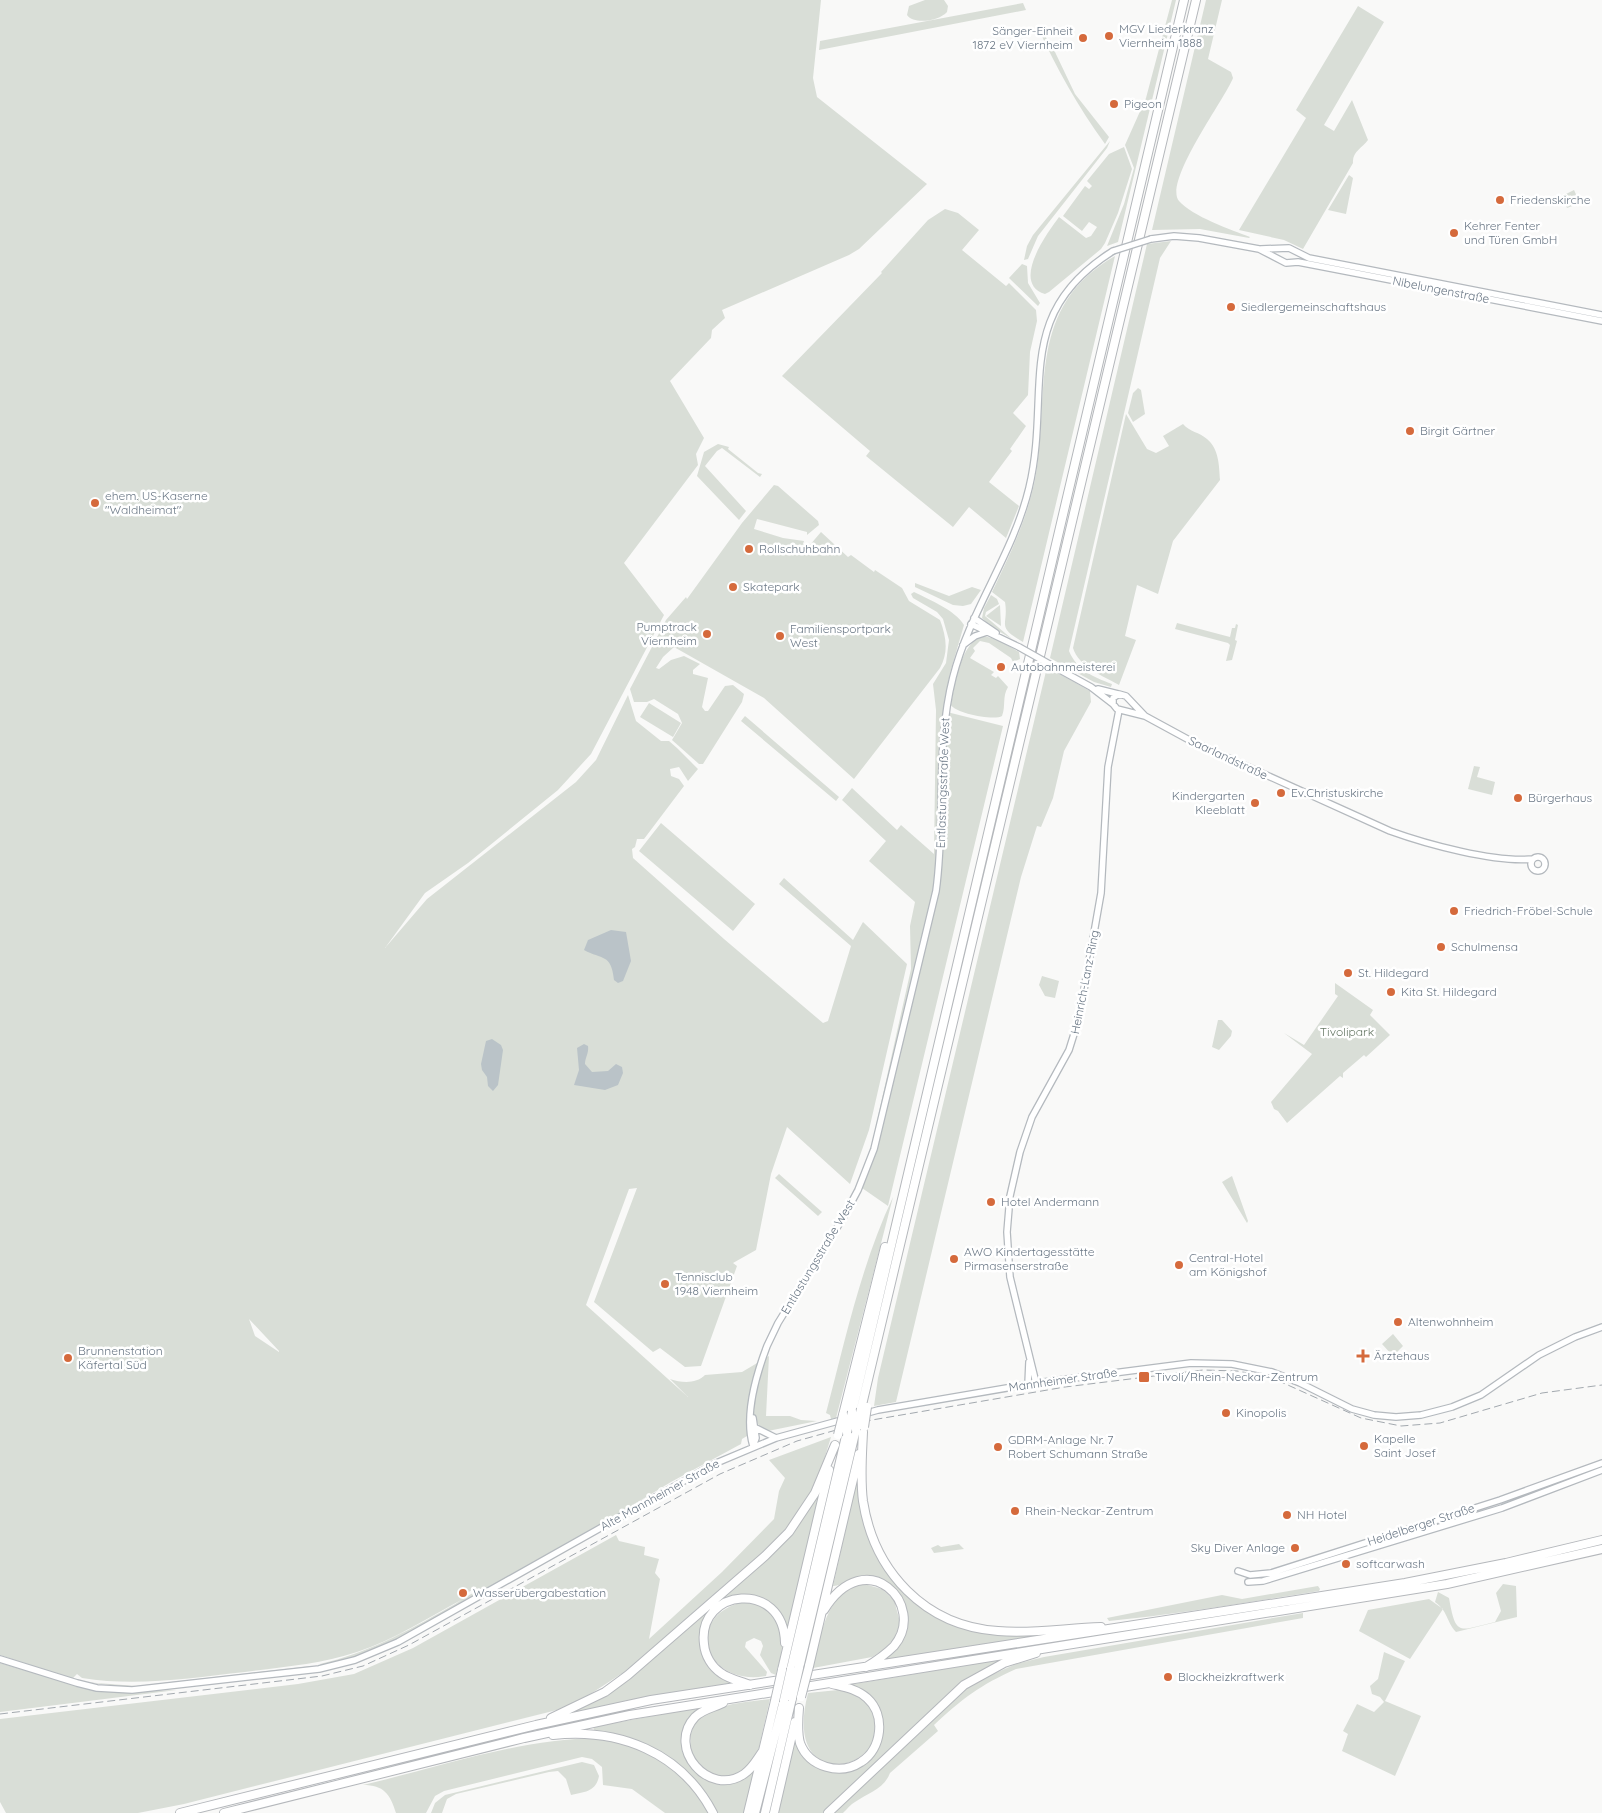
<svg xmlns="http://www.w3.org/2000/svg" width="1602" height="1813" font-family="Quicksand,sans-serif">
  <style>
    .green { fill: #d9ded7; fill-rule: evenodd }
    .water { fill: #bac3c8 }
    .lines { fill: none; stroke-linecap: round; stroke-linejoin: round }
    .secondary-casing { stroke: #b4b9be; stroke-width: 8 }
    .highway-casing { stroke: #b5b8bc; stroke-width: 10 }
    .secondary { stroke: #fff; stroke-width: 5.5 }
    .highway { stroke: #fff; stroke-width: 8 }
    .rail { stroke: #a3a9af; stroke-width: 1; stroke-dasharray: 8 4; stroke-linecap: butt }
    .secondary-bridge-casing { stroke: #b4b9be; stroke-width: 8; stroke-linecap: butt }
    .highway-bridge-casing { stroke: #b5b8bc; stroke-width: 10; stroke-linecap: butt }
    .secondary-bridge { stroke: #fff; stroke-width: 5.5 }
    .highway-bridge { stroke: #fff; stroke-width: 8 }
    .poi-dot { fill: #d56a3c; stroke: #fff; stroke-width: 2 }
    .labels { text-anchor: middle; stroke-width: 5; stroke-linejoin: round; paint-order: stroke }
    .poi-label { font-size: 12px; fill: #6b7886; stroke: #fff; text-anchor: start }
    .street-label { font-size: 12px; fill: #6b7886; stroke: #fff }
    .park-label { font-size: 12px; fill: #677866; stroke: #fff }
  </style>
  <rect width="100%" height="100%" fill="#f9f9f8"/>
  <path class="green" d="M0,0H821L813,78L817,97L927,184L859,249L849,255L722,310L725,318L712,330L711,338L670,381L704,438L696,454L698,465L624,563L664,615L591,754L558,790L468,863L425,893L385,948L427,899L576,782L596,760L628,695L636,721L661,741H669L677,748L698,769L688,781L679,767L670,769L671,776L679,779L684,786L644,839H637L635,847L632,849L633,858L724,939L823,1023L828,1021L851,946L779,884L784,878L853,940L863,922L907,964L869,1130L850,1184L787,1127L771,1174L756,1250L733,1263L737,1266L701,1366L685,1367L660,1348L653,1352L594,1302L637,1188L629,1189L586,1305L688,1397L670,1379C682,1383 696,1384 705,1375L742,1372L769,1356L766,1416H790L801,1420L817,1421L768,1431L759,1426L756,1420H748L747,1436L742,1439L741,1444L671,1482L567,1545L407,1634L367,1653L321,1666L320,1664C367,1653 406,1632 448,1608C458,1603 466,1596 475,1592V1588L467,1593L464,1589L459,1591L463,1599C429,1617 394,1640 357,1652C321,1664 283,1667 245,1672C190,1678 137,1687 82,1678L77,1674L72,1679L0,1655ZM249,1319L279,1351V1352L255,1336Z
    M925,0H944L948,6L947,12C939,21 914,25 907,15L909,6Z
    M1172,0H1176L1118,242L1107,246L1124,204L1134,168L1125,145L1146,98Z
    M1206,0H1222L1208,59L1231,72L1233,78C1225,99 1163,182 1179,201C1192,216 1231,230 1250,237L1249,238L1200,229L1152,230Z
    M1023,3L1026,10L819,50L820,41Z
    M1358,6L1384,22L1324,125L1334,131L1352,100L1368,140C1362,148 1352,152 1353,163L1303,249L1284,240L1239,230L1306,118L1296,110Z
    M1039,26L1055,52L1075,94L1109,137L1105,144C1078,107 1057,69 1038,28Z
    M1110,141L1107,148L1038,236L1028,259L1024,260L1027,246L1033,235Z
    M1124,147L1132,169L1118,213L1105,243L1101,249L1049,292L1045,294C1010,283 1048,232 1059,217L1086,238L1091,236L1097,227L1089,222L1082,231L1063,216L1085,186L1089,189L1092,186L1087,181L1109,154Z
    M1349,175L1353,178L1346,214L1328,210Z
    M1574,190L1580,203L1567,208L1562,196Z
    M945,209L958,213L979,230L962,250L1006,286L1009,283L1036,310L1037,321L1030,352L1028,395L1013,413L1026,426L1010,449L1012,451L989,482L1019,506L1006,538L969,507L953,527L866,456L870,451L782,376L882,273L881,272L928,220Z
    M1171,241L1160,258L1069,651C1077,670 1093,677 1112,684L1111,687L1094,682L1050,658L1147,244Z
    M1115,256L1023,642C995,626 1009,626 1005,602L992,592C1010,555 1029,515 1036,474C1050,390 1026,307 1115,256Z
    M1022,264L1027,266L1028,283L1040,303L1038,306L1009,278Z
    M1138,388L1141,390L1145,414L1133,422L1128,413L1133,393Z
    M1126,414L1147,449L1156,453L1169,446L1163,436L1183,424C1190,432 1199,432 1207,439C1219,449 1219,465 1220,480L1173,541L1158,594L1137,585L1125,636L1136,640L1119,685C1103,676 1079,667 1073,648Z
    M718,444L729,447L728,449L758,473L762,474L760,477L722,448L717,451L705,466L746,511L739,520L697,476L704,452Z
    M774,485L778,486L818,521L819,525L807,535V532L757,519L754,529L783,538L804,541L803,544L809,546L821,532L848,557L851,555L874,572L875,570L902,588L909,601L940,620C946,636 949,652 940,668L854,779L764,698L674,647L663,657L656,668L659,669L671,660L684,656L700,664L693,670V674L708,678L702,707L705,711H708L725,686L733,685L744,694L742,702L703,764H699L672,740L682,723L678,714L654,699L647,702H634L630,689L666,620L686,597L687,599L742,523Z
    M915,583L949,596L972,587L981,590L971,604L963,606L953,605L915,587Z
    M914,592C930,600 955,610 964,625L950,673L943,711L1003,726L888,1206L862,1188L911,969L910,926L915,902L869,861L886,841L842,800L852,788L897,830L901,825L934,854L936,710L933,684L946,663L949,640L943,619L937,612L913,598L911,594Z
    M991,595L997,599L999,604L986,612L985,616L1012,639L990,626L982,618L984,608Z
    M1000,605L1001,626L986,616Z
    M1177,623L1230,637L1232,628H1235L1236,624L1238,625L1235,640L1237,641L1232,660L1226,661L1230,645L1228,643L1175,629Z
    M984,636L999,640L1019,652L1020,659L1013,662L1011,658L989,643L980,641L973,648L975,651L970,658L994,672L991,675L996,678L998,676L1008,687C1002,697 1006,706 1002,716C994,721 955,713 951,705C955,684 960,642 984,636Z
    M1047,667L1090,691L1091,702L1064,751L1053,798L1041,827L1037,826L1021,877L896,1402L874,1406L878,1378Z
    M649,703L681,723L673,737L640,717Z
    M745,716L839,797L836,801L741,721Z
    M1474,766L1480,767L1477,777L1495,782L1492,795L1468,789Z
    M661,823L755,904L733,931L639,851Z
    M1042,976L1059,981L1055,998L1045,996L1039,985Z
    M1335,983L1373,1010L1370,1015L1390,1035L1366,1057L1364,1055L1343,1073V1078L1340,1076L1287,1123L1278,1111L1274,1109L1271,1102L1312,1054L1284,1033L1304,1045L1338,996L1335,994Z
    M1218,1020H1222L1232,1031L1231,1036L1219,1050L1212,1047Z
    M779,1174L822,1212L818,1216L775,1178Z
    M1232,1176L1248,1221L1247,1223L1222,1182Z
    M893,1197L836,1418L831,1419L830,1415L826,1413C845,1341 861,1265 893,1197Z
    M1393,1334L1403,1346L1393,1356L1382,1344Z
    M831,1437L821,1470L801,1519L820,1488L788,1631C777,1606 769,1605 745,1596L711,1612L705,1656L738,1683L644,1698L566,1714L629,1675L621,1674L589,1695L561,1709L184,1804L138,1813H6L0,1802V1719L298,1684L354,1674L413,1648L616,1535L619,1541L645,1547L644,1555L659,1559L655,1573L660,1579L649,1639L722,1572L774,1519L779,1491L785,1478L769,1460Z
    M859,1470L875,1551L892,1579L916,1603L955,1625L1057,1633L879,1661C887,1656 896,1651 901,1644C918,1619 903,1583 873,1577C857,1574 841,1587 833,1586Z
    M959,1544L964,1549L934,1553L931,1548L938,1545L941,1547Z
    M864,1584L882,1589L894,1600L900,1622L895,1638L882,1651L872,1657L813,1668C821,1635 825,1592 864,1584Z
    M1503,1584L1516,1586L1517,1617L1456,1632C1446,1621 1448,1611 1435,1602L1438,1592L1449,1598C1456,1638 1459,1630 1495,1622L1501,1611L1496,1593Z
    M1318,1586L1320,1589L1319,1591C1249,1602 1179,1614 1109,1621L1107,1618L1222,1595L1242,1599Z
    M1429,1599L1443,1609L1410,1659L1359,1631L1368,1610Z
    M743,1602C768,1603 785,1623 782,1648C781,1658 778,1665 776,1675L771,1673L760,1655L763,1646L761,1641L754,1638L746,1642L745,1647L767,1672L766,1676C705,1687 682,1617 743,1602Z
    M1303,1613V1618L1016,1669C980,1685 962,1699 934,1725L938,1731L890,1773C884,1789 868,1793 855,1802C851,1804 847,1809 843,1813H833L943,1708L971,1684L1016,1664L1044,1657Z
    M1384,1652L1405,1661L1385,1701L1421,1716L1395,1776L1342,1751L1348,1734L1343,1731L1357,1704L1374,1712L1384,1702L1380,1697L1372,1694L1370,1686L1378,1679Z
    M1010,1658L980,1672L956,1689L825,1813H778L795,1738C798,1745 800,1753 805,1759C828,1783 872,1773 881,1741C883,1732 881,1723 881,1713L848,1685Z
    M0,1663L86,1688L110,1692L177,1690L0,1712Z
    M311,1666V1668L136,1688L84,1682L136,1686Z
    M838,1690C853,1692 865,1698 872,1712C898,1769 780,1801 808,1693Z
    M770,1699L744,1813H665L632,1789L603,1785L602,1767L592,1759L582,1757L444,1791L435,1796L426,1813H396C390,1794 384,1785 363,1785C441,1767 518,1739 598,1738L593,1727L701,1707C684,1719 679,1740 687,1759L692,1754C681,1704 735,1704 770,1699Z
    M582,1762L594,1765L599,1776C596,1792 584,1792 571,1795L566,1779L558,1771L549,1772L456,1794L447,1799L442,1813H431L435,1803L445,1795Z"/>
  <path class="water" d="M611,930L626,932L631,961L623,981L618,983L614,980C611,953 602,960 584,950L588,940Z
    M492,1039L501,1045L503,1050L498,1085L493,1091L488,1086L487,1077L482,1070L481,1064L486,1041Z
    M584,1044L588,1046C589,1053 585,1058 585,1064L592,1072L608,1071L616,1064L622,1067L623,1073L618,1085L605,1090L574,1085L579,1070L577,1048Z"/>
  <g class="lines">
    <defs>
      <path id="secondary" d="M1151,239L1174,236L1199,238L1259,249L1286,263L1298,262L1324,267L1602,321
        M1261,249L1289,248L1309,258L1602,315
        M974,618L996,633
        M971,624L1019,647
        M963,645L975,636L987,632
        M1051,665L1091,687L1113,704
        M1098,689L1118,694
        M1145,716L1126,696L1119,694L1113,698V704L1117,709L1145,716L1191,741L1390,831C1426,844 1495,863 1533,859
        M1531 864a7 7 0 1 1 14 0a7 7 0 1 1-14 0Z
        M1036,1383L1010,1277L1007,1232L1010,1196L1020,1152L1032,1117L1069,1050L1079,1018L1101,893L1108,767L1119,710
        M1028,1384L1029,1362
        M753,1418L756,1438L753,1446
        M754,1427L776,1438
        M753,1446C744,1416 756,1375 767,1346L778,1323L843,1218L858,1190L874,1149L936,891C946,820 935,747 953,677C970,610 1013,555 1029,488C1052,392 1011,315 1113,251
        M1238,1571L1250,1575L1271,1573L1500,1500L1602,1463
        M1248,1582L1263,1581L1502,1508L1602,1470
        M0,1659L77,1683L97,1688L132,1690L319,1669L355,1660L398,1642L714,1464L776,1438L878,1410L1036,1383L1191,1363L1232,1364L1272,1372L1300,1383L1352,1409L1374,1415L1396,1417L1421,1415L1452,1407L1481,1395L1539,1355L1575,1337L1602,1327"/>
      <path id="highway" d="M861,1409L1196,0
        M852,1412L1184,0
        M843,1415L885,1247
        M863,1432C862,1455 860,1478 863,1501C874,1572 925,1626 998,1631C1033,1634 1066,1628 1101,1627
        M824,1610C866,1542 928,1605 894,1646C886,1654 876,1661 866,1667
        M809,1666L859,1454
        M799,1668L856,1429
        M791,1669L847,1432
        M782,1670L829,1470
        M750,1685C740,1681 729,1679 721,1673C712,1667 705,1656 704,1644C697,1588 784,1579 785,1643
        M723,1703C713,1708 703,1709 695,1717C666,1748 709,1798 744,1774C753,1768 757,1759 763,1751
        M799,1708C798,1720 797,1732 800,1743C809,1767 840,1776 861,1762C882,1749 886,1715 867,1698C857,1689 844,1687 832,1684
        M551,1718L605,1692L628,1675L765,1556L789,1532L815,1493L835,1445
        M553,1735C619,1728 681,1752 713,1813
        M180,1813L536,1725L651,1700L1405,1583L1506,1563L1602,1540
        M224,1813L524,1738L630,1715L1447,1584L1602,1549
        M748,1813L775,1701
        M755,1813L784,1700
        M765,1813L792,1698
        M774,1813L795,1722
        M828,1813L964,1685L1004,1663L1036,1653"/>
    </defs>
    <use href="#secondary" class="secondary-casing"/>
    <use href="#highway" class="highway-casing"/>
    <use href="#secondary" class="secondary"/>
    <use href="#highway" class="highway"/>
    <path class="rail" d="M0,1714L322,1676L363,1666L409,1645L720,1474L797,1441L872,1420L1065,1387L1203,1370L1237,1371L1270,1377L1361,1418L1401,1426L1440,1423L1542,1393L1602,1385"/>
    <defs>
      <path id="secondary-bridge" d="M1113,251L1151,239
        M1019,647L1051,665"/>
      <path id="highway-bridge" d="M864,1427L867,1407
        M856,1429L861,1409
        M847,1432L852,1412
        M838,1435L843,1415
        M801,1697L809,1666
        M792,1698L799,1668
        M784,1700L791,1669
        M775,1701L782,1670"/>
    </defs>
    <use href="#secondary-bridge" class="secondary-bridge-casing"/>
    <use href="#highway-bridge" class="highway-bridge-casing"/>
    <use href="#secondary-bridge" class="secondary-bridge"/>
    <use href="#highway-bridge" class="highway-bridge"/>
  </g>
  <g class="poi-dot">
    <circle cx="1109" cy="36" r="5"/>
    <circle cx="1083" cy="38" r="5"/>
    <circle cx="1114" cy="104" r="5"/>
    <circle cx="1500" cy="200" r="5"/>
    <circle cx="1454" cy="233" r="5"/>
    <circle cx="1231" cy="307" r="5"/>
    <circle cx="1410" cy="431" r="5"/>
    <circle cx="95" cy="503" r="5"/>
    <circle cx="749" cy="549" r="5"/>
    <circle cx="733" cy="587" r="5"/>
    <circle cx="707" cy="634" r="5"/>
    <circle cx="780" cy="636" r="5"/>
    <circle cx="1001" cy="667" r="5"/>
    <circle cx="1281" cy="793" r="5"/>
    <circle cx="1518" cy="798" r="5"/>
    <circle cx="1255" cy="803" r="5"/>
    <circle cx="1454" cy="911" r="5"/>
    <circle cx="1441" cy="947" r="5"/>
    <circle cx="1348" cy="973" r="5"/>
    <circle cx="1391" cy="992" r="5"/>
    <circle cx="991" cy="1202" r="5"/>
    <circle cx="954" cy="1259" r="5"/>
    <circle cx="1179" cy="1265" r="5"/>
    <circle cx="665" cy="1284" r="5"/>
    <circle cx="1398" cy="1322" r="5"/>
    <path d="M1360.5 1348.5h5v5h5v5h-5v5h-5v-5h-5v-5h5z"/>
    <circle cx="68" cy="1358" r="5"/>
    <rect x="1138" y="1371" width="12" height="12" rx="2.5"/>
    <circle cx="1226" cy="1413" r="5"/>
    <circle cx="1364" cy="1446" r="5"/>
    <circle cx="998" cy="1447" r="5"/>
    <circle cx="1015" cy="1511" r="5"/>
    <circle cx="1287" cy="1515" r="5"/>
    <circle cx="1295" cy="1548" r="5"/>
    <circle cx="1346" cy="1564" r="5"/>
    <circle cx="463" cy="1593" r="5"/>
    <circle cx="1168" cy="1677" r="5"/>
  </g>
  <g class="labels">
    <g class="poi-label">
      <text x="1119" y="33">MGV Liederkranz<tspan x="1119" dy="14">Viernheim 1888</tspan></text>
      <text x="1073" y="35" text-anchor="end">Sänger-Einheit<tspan x="1073" dy="14">1872 eV Viernheim</tspan></text>
      <text x="1124" y="108">Pigeon</text>
      <text x="1510" y="204">Friedenskirche</text>
      <text x="1464" y="230">Kehrer Fenter<tspan x="1464" dy="14">und Türen GmbH</tspan></text>
      <text x="1241" y="311">Siedlergemeinschaftshaus</text>
      <text x="1420" y="435">Birgit Gärtner</text>
      <text x="105" y="500">ehem. US-Kaserne<tspan x="105" dy="14">"Waldheimat"</tspan></text>
      <text x="759" y="553">Rollschuhbahn</text>
      <text x="743" y="591">Skatepark</text>
      <text x="697" y="631" text-anchor="end">Pumptrack<tspan x="697" dy="14">Viernheim</tspan></text>
      <text x="790" y="633">Familiensportpark<tspan x="790" dy="14">West</tspan></text>
      <text x="1011" y="671">Autobahnmeisterei</text>
      <text x="1291" y="797">Ev.Christuskirche</text>
      <text x="1245" y="800" text-anchor="end">Kindergarten<tspan x="1245" dy="14">Kleeblatt</tspan></text>
      <text x="1528" y="802">Bürgerhaus</text>
      <text x="1464" y="915">Friedrich-Fröbel-Schule</text>
      <text x="1451" y="951">Schulmensa</text>
      <text x="1358" y="977">St. Hildegard</text>
      <text x="1401" y="996">Kita St. Hildegard</text>
      <text x="1001" y="1206">Hotel Andermann</text>
      <text x="964" y="1256">AWO Kindertagesstätte<tspan x="964" dy="14">Pirmasenserstraße</tspan></text>
      <text x="1189" y="1262">Central-Hotel<tspan x="1189" dy="14">am Königshof</tspan></text>
      <text x="675" y="1281">Tennisclub<tspan x="675" dy="14">1948 Viernheim</tspan></text>
      <text x="1408" y="1326">Altenwohnheim</text>
      <text x="78" y="1355">Brunnenstation<tspan x="78" dy="14">Käfertal Süd</tspan></text>
      <text x="1374" y="1360">Ärztehaus</text>
      <text x="1155" y="1381">Tivoli/Rhein-Neckar-Zentrum</text>
      <text x="1236" y="1417">Kinopolis</text>
      <text x="1374" y="1443">Kapelle<tspan x="1374" dy="14">Saint Josef</tspan></text>
      <text x="1008" y="1444">GDRM-Anlage Nr. 7<tspan x="1008" dy="14">Robert Schumann Straße</tspan></text>
      <text x="1025" y="1515">Rhein-Neckar-Zentrum</text>
      <text x="1297" y="1519">NH Hotel</text>
      <text x="1285" y="1552" text-anchor="end">Sky Diver Anlage</text>
      <text x="1356" y="1568">softcarwash</text>
      <text x="473" y="1597">Wasserübergabestation</text>
      <text x="1178" y="1681">Blockheizkraftwerk</text>
    </g>
    <g class="street-label">
      <text transform="translate(1441 290) rotate(11)" y="4">Nibelungenstraße</text>
      <text transform="translate(1228 758) rotate(25)" y="4">Saarlandstraße</text>
      <text transform="translate(943 783) rotate(-88)" y="4">Entlastungsstraße West</text>
      <text transform="translate(1085 982) rotate(-79)" y="4">Heinrich-Lanz-Ring</text>
      <text transform="translate(818 1257) rotate(-59)" y="4">Entlastungsstraße West</text>
      <text transform="translate(1063 1380) rotate(-8)" y="4">Mannheimer Straße</text>
      <text transform="translate(660 1495) rotate(-29)" y="4">Alte Mannheimer Straße</text>
      <text transform="translate(1421 1525) rotate(-18)" y="4">Heidelberger Straße</text>
    </g>
    <g class="park-label">
      <text x="1347" y="1036">Tivolipark</text>
    </g>
  </g>
</svg>
